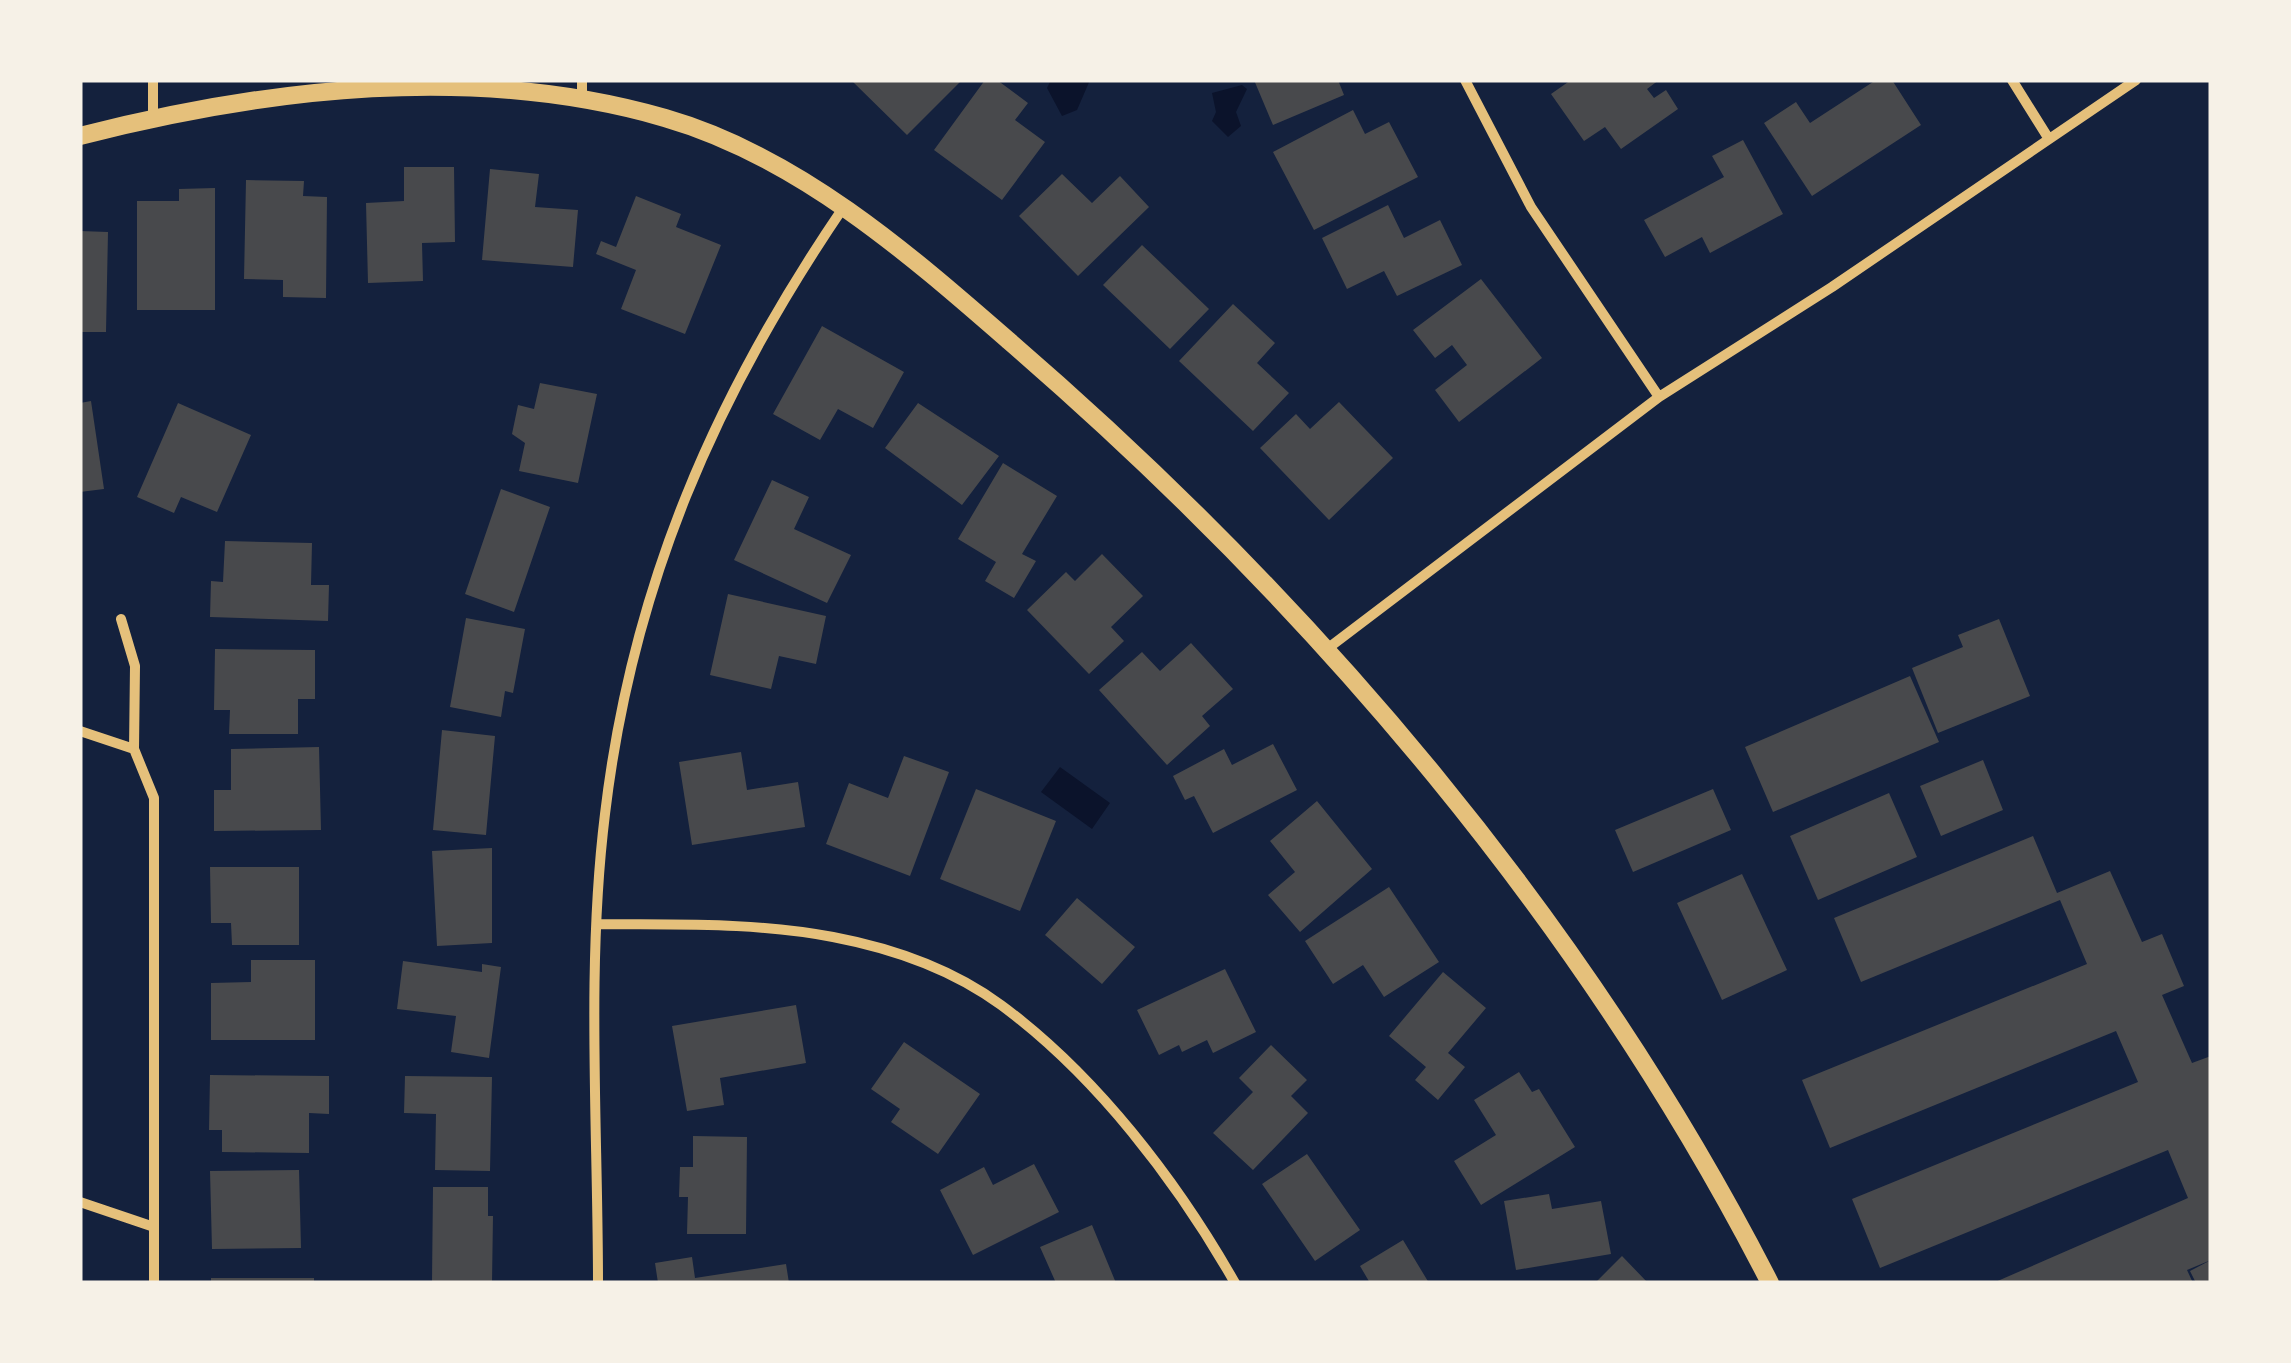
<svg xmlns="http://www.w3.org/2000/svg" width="2291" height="1363" font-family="'Libre Baskerville',serif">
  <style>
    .water { fill: #0b132b }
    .building { fill: #48494c }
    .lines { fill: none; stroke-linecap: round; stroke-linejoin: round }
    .minor { stroke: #e5c07b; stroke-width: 10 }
    .tertiary { stroke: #e5c07b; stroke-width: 18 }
  </style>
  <rect width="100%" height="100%" fill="#14213d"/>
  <path class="water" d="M1051,80H1090L1077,110L1062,116L1047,88Z
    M1242,85L1247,89L1236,112L1241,126L1228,137L1212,121L1216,112L1212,93Z
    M1060,767L1110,803L1092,829L1041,792Z"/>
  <path class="building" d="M851,80H962L907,135Z
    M985,80H997L1028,103L1015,120L1045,142L1002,200L934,150Z
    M1254,80H1338L1344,95L1273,125Z
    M1571,80H1659L1647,89L1654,98L1666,90L1678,109L1621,149L1605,127L1584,141L1551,94Z
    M1876,80H1892L1921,125L1812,196L1764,123L1796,102L1810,123Z
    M1353,110L1365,134L1389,122L1418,177L1314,230L1273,152Z
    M1743,140L1783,214L1710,253L1702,237L1665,257L1644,220L1724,177L1712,156Z
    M404,167H454L455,242L422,243L423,281L368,283L366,203L404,201Z
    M490,169L539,174L535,207L578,210L573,267L482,260Z
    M1062,174L1092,203L1120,176L1149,207L1078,276L1019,216Z
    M246,180L304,181L303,196L327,197L326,298L283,297V280L244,279Z
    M215,188V310H137V201H179V189Z
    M636,196L681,214L676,227L721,245L685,334L621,309L636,270L596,254L601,241L616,247Z
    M1388,205L1404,238L1440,220L1462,265L1397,296L1384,271L1347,289L1322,238Z
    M80,231L108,232L106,332H80Z
    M1142,245L1209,309L1170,349L1103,285Z
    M1481,279L1542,358L1459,422L1435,390L1467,365L1452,345L1435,358L1413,330Z
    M1233,304L1275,343L1257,363L1289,393L1253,431L1179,361Z
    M822,326L904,372L873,428L838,409L820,440L773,414Z
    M540,383L597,394L578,483L519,471L525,443L512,434L518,405L534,409Z
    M91,401L104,489L80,492V403Z
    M1339,402L1393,458L1329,520L1260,448L1296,414L1310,429Z
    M178,403L251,435L217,512L181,497L174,513L137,497Z
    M918,403L999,456L962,505L885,448Z
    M1003,463L1057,496L1022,554L1036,561L1014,598L985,581L996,562L958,539Z
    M772,480L809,497L794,529L851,555L827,603L734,560Z
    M501,489L550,507L514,612L465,594Z
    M225,541L312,543L311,585H329L328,621L210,617L211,581L223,582Z
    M1102,554L1143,596L1111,627L1124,641L1089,674L1027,610L1066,572L1075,581Z
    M728,594L826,616L816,664L779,656L771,689L710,675Z
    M466,618L525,629L513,693L505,691L501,717L450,707Z
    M1999,619L2030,696L1938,733L1912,668L1963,647L1958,635Z
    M1191,643L1233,689L1202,716L1210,726L1167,765L1099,690L1142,652L1160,671Z
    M215,649L315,650V699H298V734H229L230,710H214Z
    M1910,676L1939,742L1773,812L1745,747Z
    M442,730L495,736L486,835L433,830Z
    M1273,744L1297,790L1213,833L1194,796L1185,800L1173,776L1224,749L1232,765Z
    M319,747L321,830L214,831V790H231V749Z
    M741,752L747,790L798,782L805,827L692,845L679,762Z
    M904,756L949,772L910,876L826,844L849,783L888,798Z
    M1983,760L2003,810L1941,836L1920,786Z
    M976,789L1056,821L1020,911L940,879Z
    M1713,789L1731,830L1633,872L1615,830Z
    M1889,793L1917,857L1818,900L1790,836Z
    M1317,801L1372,869L1300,932L1268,895L1295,872L1270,841Z
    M2033,836L2057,893L2110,871L2142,942L2162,934L2184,986L2162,995L2192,1063L2211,1056V1260L2187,1270L2193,1283H1993L2188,1198L2168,1150L1880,1268L1852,1199L2138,1082L2116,1031L1830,1148L1802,1080L2087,964L2060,900L1861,982L1834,918Z
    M492,848V943L437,946L432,851Z
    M210,867H299V945H232L231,923H211Z
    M1742,874L1787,970L1722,1000L1677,903Z
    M1389,887L1439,962L1384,997L1363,965L1333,984L1305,941Z
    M1077,898L1135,947L1102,984L1045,935Z
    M251,960H315V1040H211V983L251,982Z
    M403,961L482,972V964L501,967L489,1058L451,1052L456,1016L397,1009Z
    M1225,969L1256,1032L1213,1053L1207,1040L1182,1052L1179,1045L1159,1055L1137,1010Z
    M1443,972L1486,1008L1448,1053L1465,1067L1438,1100L1415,1080L1426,1067L1389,1036Z
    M796,1005L806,1063L720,1078L724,1105L687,1111L672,1026Z
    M904,1042L980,1094L938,1154L891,1122L900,1109L871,1089Z
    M1271,1045L1307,1080L1291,1096L1308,1113L1253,1170L1213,1133L1253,1092L1239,1078Z
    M1519,1072L1532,1092L1539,1089L1575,1147L1481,1205L1454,1161L1496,1135L1474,1100Z
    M210,1075L329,1076V1114L309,1113V1153L222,1152V1130H209Z
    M405,1076L492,1077L490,1171L435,1170L436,1114L404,1113Z
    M693,1136L747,1137L746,1234H687L688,1197H679L680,1167H693Z
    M1307,1154L1360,1230L1315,1261L1262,1184Z
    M1034,1164L1059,1212L973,1255L940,1190L984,1167L993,1185Z
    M299,1170L301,1248L212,1249L210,1171Z
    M433,1187H488V1216H493L492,1283L432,1282Z
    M1549,1194L1552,1209L1601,1201L1611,1254L1516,1270L1504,1201Z
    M1092,1225L1116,1283H1056L1040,1247Z
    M1403,1240L1429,1283H1370L1360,1266Z
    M1622,1256L1648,1283H1595Z
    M692,1257L695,1278L786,1264L789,1283H658L655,1263Z
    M2211,1260V1283H2196L2190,1271Z
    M211,1278H314V1283H211Z"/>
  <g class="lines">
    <path class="minor" d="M153,80V118
      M582,80V98
      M1465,80L1531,207L1659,397
      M2012,80L2047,136
      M121,619L135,666L134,749L154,798V1283
      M1327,649L1659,397L1832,287L2136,80
      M80,731L134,749
      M597,924C676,925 755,922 833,937C891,948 952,969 1001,1005C1096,1075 1177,1181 1235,1283
      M80,1202L154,1227
      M598,1283C598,1128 586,968 605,814C632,586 715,396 843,208"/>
    <path class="tertiary" d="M80,136C268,88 475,63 665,118C797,156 908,253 1009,341C1315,605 1585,922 1770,1283"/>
  </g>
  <rect width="2291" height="1363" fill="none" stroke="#f6f1e7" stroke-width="165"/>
</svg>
